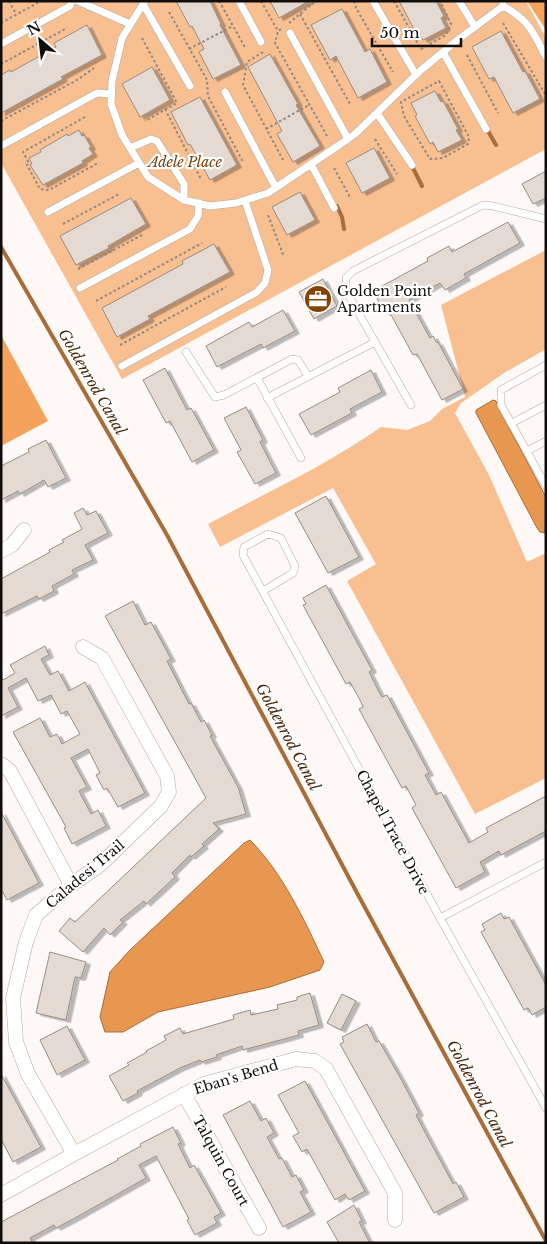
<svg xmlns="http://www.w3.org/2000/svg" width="547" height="1244" font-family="'Libre Baskerville',serif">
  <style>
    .green { fill: #f8bf91 }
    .forest { fill: #f4a25c }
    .water { fill: #e89750; stroke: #a76e3b }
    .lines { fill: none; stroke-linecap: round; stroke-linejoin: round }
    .stream { stroke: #a76e3b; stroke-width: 4 }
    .building { fill: #e4dad2; stroke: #968c85; filter: url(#shadow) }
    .service-casing { stroke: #b3a9a1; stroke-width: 8 }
    .minor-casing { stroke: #b3a9a1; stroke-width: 15 }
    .path { stroke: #8d8986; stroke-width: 2; stroke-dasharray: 2.5 2.5; stroke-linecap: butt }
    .service { stroke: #fff; stroke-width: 7 }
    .minor { stroke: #fff; stroke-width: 14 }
    .labels { text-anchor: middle; stroke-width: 4.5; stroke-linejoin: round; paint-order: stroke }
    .park-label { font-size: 14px; font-style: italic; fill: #75410a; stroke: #fff }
    .poi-label { font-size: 14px; fill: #100d0a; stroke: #fff; text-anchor: start }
    .street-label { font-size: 14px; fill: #100d0a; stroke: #fff }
    .water-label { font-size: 15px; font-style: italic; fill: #49290b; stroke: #fff }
  </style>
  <defs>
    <filter id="shadow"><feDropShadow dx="4.5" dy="2.5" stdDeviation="0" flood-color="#0004"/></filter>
  </defs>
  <rect width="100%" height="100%" fill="#fef9f6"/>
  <path class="green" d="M1,1H526L546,38V149L122,379L1,163Z
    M546,250V349L504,373L461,403L455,413L489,475L527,562L546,553V778L475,814L347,581L376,564L333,488L220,547L208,524C266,493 327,465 381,427L407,430L430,421L442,409L465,397L441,305Z"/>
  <path class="forest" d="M527,1H546V30Z
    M1,335L48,421L1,446Z"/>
  <path class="water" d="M493,400L496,401L499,409L546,497L545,533L540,532L537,528L476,413V410Z
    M250,840C282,872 305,921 324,962L320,970L270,987L158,1012L123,1032H105L100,1017L110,972L130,950L244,843Z"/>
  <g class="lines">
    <path class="stream" d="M488,131L496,145
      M413,168L422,186
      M337,206L342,217L344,229
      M1,247L167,535L356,891L546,1241"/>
  </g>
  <path class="building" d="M176,1H210L221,24L220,25L241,65L213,79L199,52L204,49L192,26L190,27Z
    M270,1H309L279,18Z
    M399,1H436L444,16L441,18L446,28L423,40L417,30L415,31Z
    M342,9L365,52L370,49L387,82L358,98L336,56L330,60L311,25Z
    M87,25L102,55L61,77L63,79L1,113V75L10,70L11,72L56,47L54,43Z
    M501,31L523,72L525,71L540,99L513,113L494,77L489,79L472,47Z
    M270,54L298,104L296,105L320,146L293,162L277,134L282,131L248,67Z
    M152,67L170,100L140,117L122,84Z
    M435,91L441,102L443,101L458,129L456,130L462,140L438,152L433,142L430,144L415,116L417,115L411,103Z
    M200,97L237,165L210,180L190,144L188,145L171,112Z
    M79,130L82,136L84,135L91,147L89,148L93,154L82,161L83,163L43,185L30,165L32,164L29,158L41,152L40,150L67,134L68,136Z
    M374,148L390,178L362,193L346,163Z
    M546,171V198L533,204L522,184Z
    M300,192L315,220L287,235L272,207Z
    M131,198L146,224L108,246L109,248L76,265L60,236Z
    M508,222L520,243L464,274L466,278L445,290L440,283L409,300L430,338L433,336L437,343L438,342L463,389L442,400L417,354L413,355L389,311L385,313L373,291L428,261L427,258L449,246L452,252Z
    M214,244L230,272L148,316L150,319L117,337L102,308L183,264L182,261Z
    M323,279L337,306L314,319L299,292Z
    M283,310L295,331L263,348L261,344L217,367L206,346L249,322L252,327Z
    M165,368L187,410L191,408L214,450L192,462L170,421L166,423L143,380Z
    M371,370L382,392L350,409L352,413L311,435L299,414L340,392L338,388Z
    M246,407L263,440L260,442L276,473L255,484L237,452L241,450L224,418Z
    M46,440L66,478L48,487L44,480L20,494L18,491L1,500V466L29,452L28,449Z
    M326,496L359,557L328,573L295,513Z
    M83,508L87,515L96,511L108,533L85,545L93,560L72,570L74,574L52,586L54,591L39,599L37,596L1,614V579L50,552L49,550L64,542L62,540L82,529L74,513Z
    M326,585L372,670L369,672L379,692L382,697L387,695L429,773L425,775L436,795L441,792L469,843L488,832L486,828L546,796V831L501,855L499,851L480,862L485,872L456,888L412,808L416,805L406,786L402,788L359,709L363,707L361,702L350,682L346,684L303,605L306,604L303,598Z
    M133,601L145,625L151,622L171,659L167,661L189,704L191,703L201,722L204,720L212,735L210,736L238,787L246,814L213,823L219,829L202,844L204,846L191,857L190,855L172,873L175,877L146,904L144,901L120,920L123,922L110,935L104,928L83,952L59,931L70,918L75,922L206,798L105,616Z
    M45,646L49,655L41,659L50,675L58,671L69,691L85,682L145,793L118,807L107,788L104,790L96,775L100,773L88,749L71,758L87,787L79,791L91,814L98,810L106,826L72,844L64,828L66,827L13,732L40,718L50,737L57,734L62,744L80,734L67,711L61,714L51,695L38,701L26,678L8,688L18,707L1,716V676L3,680L15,673L10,665Z
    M1,812L39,883L7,900L1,889Z
    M501,913L504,919L509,917L546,985V1007L532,1015L528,1008L524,1010L481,932L485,930L482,924Z
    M50,952L86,962L81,978L75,977L66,1020L36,1013Z
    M310,993L319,1025L298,1031L299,1035L243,1050L242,1046L216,1055L217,1057L201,1062L200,1060L180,1068L137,1091L138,1093L123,1101L109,1076L129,1065L127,1063L147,1052L146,1051L166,1040L164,1036L180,1028L183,1034L234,1019L233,1015L250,1010L251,1015L278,1009L277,1005L297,1000V997Z
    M342,994L356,1001L341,1030L327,1023Z
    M367,1024L376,1042L379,1041L401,1079L419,1113L416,1115L426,1134L453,1184L456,1182L464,1197L434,1213L340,1044L344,1042L342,1037Z
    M67,1026L85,1060L57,1075L40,1040Z
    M1,1074L41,1147L13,1162L1,1139Z
    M305,1081L365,1191L349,1200L345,1194L335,1200L307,1149L302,1152L293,1136L299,1133L278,1095Z
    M250,1101L261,1121L266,1118L274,1133L267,1137L279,1159L282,1158L292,1177L296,1175L304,1190L300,1192L311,1212L283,1227L223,1115Z
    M173,1127L181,1143L178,1144L190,1168L194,1165L221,1213L214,1217L217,1223L195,1235L187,1220L189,1219L156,1156L139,1165L146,1178L75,1218L56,1228L54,1225L30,1238L33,1243H1V1222L118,1160L117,1159L141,1146L140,1144Z
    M354,1205L362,1221L359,1222L370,1243H339L327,1222Z"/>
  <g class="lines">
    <defs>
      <path id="service" d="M78,1L130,24
        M145,1L122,38L112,81L111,104L122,135L148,177L184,200L210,206L236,203L268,193L348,139L355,134L421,70L460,38L503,6V1
        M239,1L261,42
        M373,1L416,75
        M459,1L475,27
        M143,4L190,86
        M503,6C529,20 533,32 546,57
        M290,33L348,139
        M1,44L70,6L72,1
        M443,52L486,129
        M225,92L276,188
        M377,113L412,165
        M1,146L97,93L111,94
        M130,148L151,139L157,141L184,184V200
        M311,164L334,208
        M48,212L139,163
        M80,288L190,229L198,216L199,203
        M186,352L215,397L224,395L292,359L298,360L308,376
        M546,365L501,390V405L546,486
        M122,366L257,292L265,283L268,270L245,201
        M257,378L301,458
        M267,398L375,342
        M411,405L346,291V278L353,271L483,205L493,206L546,219
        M512,423L546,405
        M527,451L546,441
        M263,591L293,573L295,566L281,538L268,534L244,547L243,555L440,918L546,1108
        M440,918L546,862"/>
      <path id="minor" d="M1,551L12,545L24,530
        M1,764L10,771L71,885
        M184,1094L259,1228
        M74,1154L28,1074L16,1042L13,998L26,942L36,915L71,885L100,865L161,806L169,792L167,776L102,658L83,647
        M1,1195L74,1154L204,1084L296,1059L315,1061L326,1069L395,1193V1220"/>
    </defs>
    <use href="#service" class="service-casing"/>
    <use href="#minor" class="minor-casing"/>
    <path class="path" d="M9,1L16,14
      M219,1L246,49
      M261,1L278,31
      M354,1L356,8L393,72
      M394,1L421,49L446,35L451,24L440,1
      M169,12L207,80L208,96L243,162
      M300,14L350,104
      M1,23L41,1
      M289,23L316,1
      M503,23L545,94
      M281,29L278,31L275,43L327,136
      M142,38L177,103L145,121
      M189,49L233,26
      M263,52L247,62L243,85L283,160
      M467,55L498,113
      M1,64L67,28
      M439,81L469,137L468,144L443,158L430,159L404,116L401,102Z
      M165,109L201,179
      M85,117L23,152L29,163L27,165L40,189L49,190L98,163
      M1,121L77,80L94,68
      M266,129L309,105
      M375,139L397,174
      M334,168L351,199
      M268,215L284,257
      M63,224L119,194
      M78,269L142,235
      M96,301L202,243
      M120,345L226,287"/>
    <use href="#service" class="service"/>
    <use href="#minor" class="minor"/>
  </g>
  <defs>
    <symbol id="office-disc" viewBox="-11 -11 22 22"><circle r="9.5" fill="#824600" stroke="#fff"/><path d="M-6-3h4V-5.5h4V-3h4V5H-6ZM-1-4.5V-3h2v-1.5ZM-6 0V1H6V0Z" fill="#fff"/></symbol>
  </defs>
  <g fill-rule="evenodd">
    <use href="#office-disc" x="302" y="283" width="32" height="32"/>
  </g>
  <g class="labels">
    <g class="park-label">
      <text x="185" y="167">Adele Place</text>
    </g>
    <g class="poi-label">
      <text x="337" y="296">Golden Point<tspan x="337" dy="16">Apartments</tspan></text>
    </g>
    <g class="street-label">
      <text transform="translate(393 832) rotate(62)" y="5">Chapel Trace Drive</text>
      <text transform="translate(85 874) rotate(-40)" y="5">Caladesi Trail</text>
      <text transform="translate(236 1077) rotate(-17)" y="5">Eban's Bend</text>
      <text transform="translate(221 1161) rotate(61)" y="5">Talquin Court</text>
    </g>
    <g class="water-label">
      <text transform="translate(92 382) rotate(60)" y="5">Goldenrod Canal</text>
      <text transform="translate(288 737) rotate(62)" y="5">Goldenrod Canal</text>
      <text transform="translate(479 1094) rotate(62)" y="5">Goldenrod Canal</text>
    </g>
  </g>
  <rect width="547" height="1244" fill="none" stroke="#100d0a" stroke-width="5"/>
  <g transform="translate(40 40) rotate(332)" stroke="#ffffff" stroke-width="4" paint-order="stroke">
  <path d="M0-4L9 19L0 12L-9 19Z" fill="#100d0a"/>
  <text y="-8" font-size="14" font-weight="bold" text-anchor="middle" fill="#100d0a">N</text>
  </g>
  <path d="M372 38v8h89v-8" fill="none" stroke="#100d0a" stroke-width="2.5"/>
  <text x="380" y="38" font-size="15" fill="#100d0a" stroke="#ffffff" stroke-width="4" paint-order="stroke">50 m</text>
</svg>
